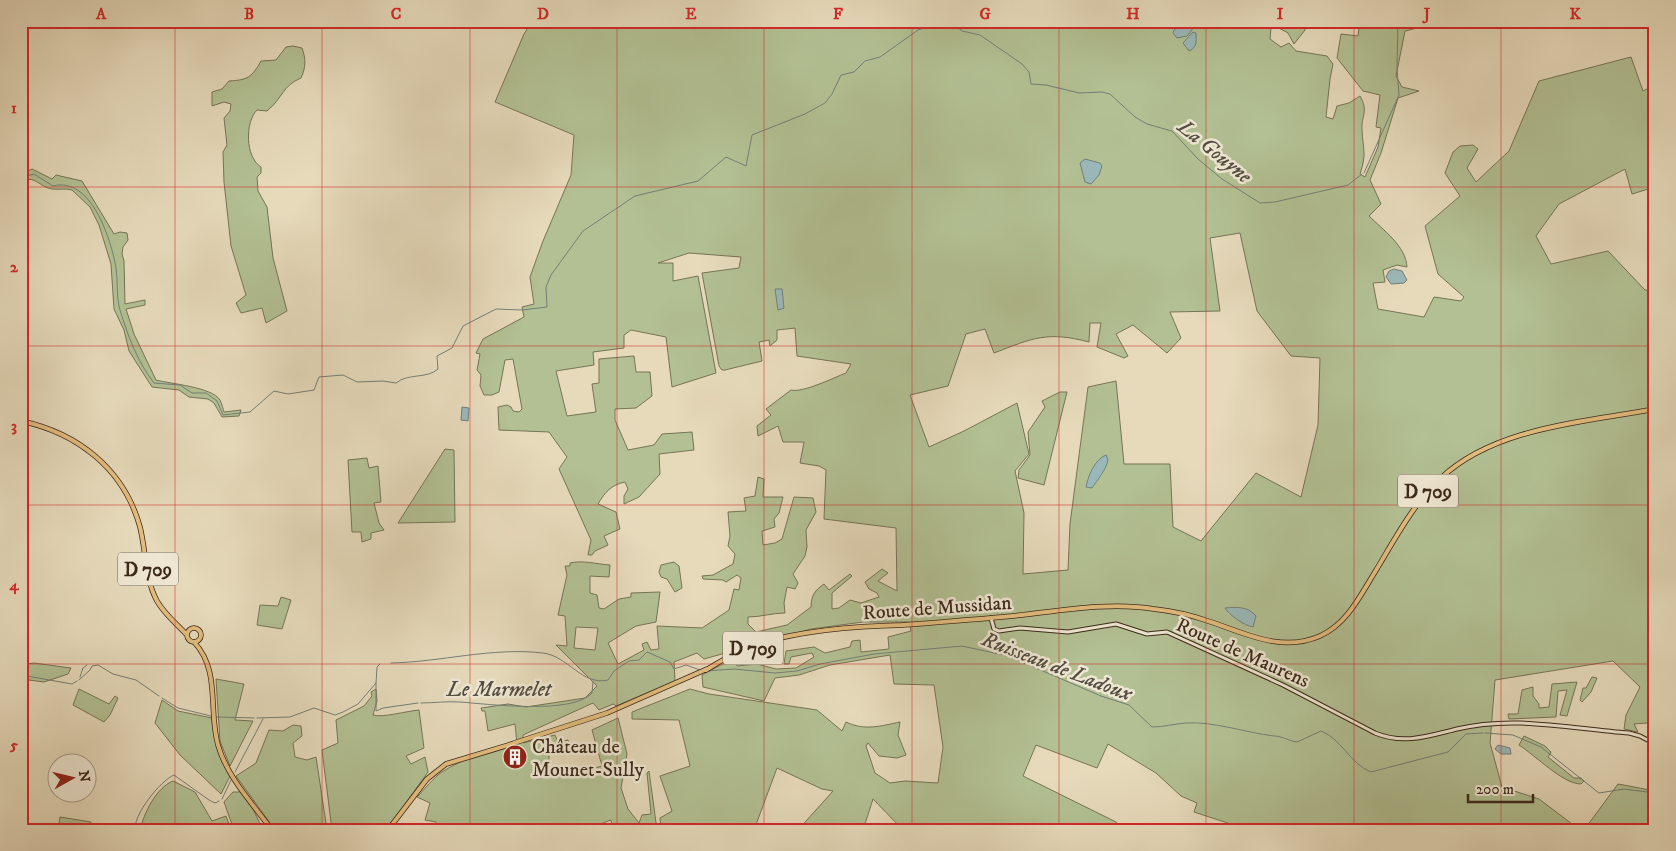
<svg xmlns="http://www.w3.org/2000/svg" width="1676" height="851" font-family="'IM FELL DW Pica',serif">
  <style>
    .green { fill: #b2c093; stroke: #767456; fill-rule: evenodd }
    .water { fill: #9ab8b9; stroke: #747f79 }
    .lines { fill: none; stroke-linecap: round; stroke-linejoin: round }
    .stream { stroke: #747f79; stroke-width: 1 }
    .secondary-casing { stroke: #3b291a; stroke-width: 5 }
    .primary-casing { stroke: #3b291a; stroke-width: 5.5 }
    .secondary { stroke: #efe7d3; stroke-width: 3 }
    .primary { stroke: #e3bd7e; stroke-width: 4 }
    .grid { fill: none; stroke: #d62828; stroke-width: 1; stroke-opacity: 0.55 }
    .labels { text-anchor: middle; stroke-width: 5; stroke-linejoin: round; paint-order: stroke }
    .shield { fill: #efe7d3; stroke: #716252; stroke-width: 1 }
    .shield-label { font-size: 19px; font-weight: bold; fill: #3b291a }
    .street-label { font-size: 20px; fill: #3b291a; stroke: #efe7d3 }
    .poi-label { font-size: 20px; fill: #3b291a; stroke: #efe7d3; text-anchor: start }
    .water-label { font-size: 21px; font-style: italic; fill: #534d42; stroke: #efe7d3 }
    .neatline { fill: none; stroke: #d62828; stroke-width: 2 }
    .grid-label { font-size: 16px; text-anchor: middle; font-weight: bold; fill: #d62828 }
  </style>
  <rect width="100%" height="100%" fill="#e6dabb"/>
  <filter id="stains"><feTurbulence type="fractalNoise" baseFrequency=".004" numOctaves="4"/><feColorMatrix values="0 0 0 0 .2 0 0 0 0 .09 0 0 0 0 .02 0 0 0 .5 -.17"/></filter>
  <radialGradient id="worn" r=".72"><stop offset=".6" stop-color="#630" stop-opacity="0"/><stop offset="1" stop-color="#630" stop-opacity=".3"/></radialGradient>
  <path class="green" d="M532,21H1276L1271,27L1270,39L1281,47L1289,43L1296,51L1327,56L1333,64L1330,79L1326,117L1333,119L1337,106L1349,103L1360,96C1369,112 1361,115 1362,130C1363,150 1367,153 1360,174L1365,177L1378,147L1381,128L1376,127L1380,95L1363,91L1337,58L1341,34L1358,36L1360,21H1400L1401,24L1405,21H1429V25L1405,31L1396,76L1402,87L1419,91L1398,98L1381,153L1370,180L1381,204L1369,216C1383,230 1406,246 1407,267L1397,265L1383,270L1385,282L1373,283L1378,309L1424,317L1434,297L1461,301L1464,297L1438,274L1425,226L1460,196L1445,173L1453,152L1460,146L1473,145L1478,149L1467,168L1476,182L1509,151L1539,81L1631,57L1643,91L1655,85V187L1632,194L1625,169L1559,204L1536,236L1551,264L1608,251L1645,290L1655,291V732L1647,723L1634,724L1638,732L1624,729L1626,715L1640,687L1613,661L1495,680L1490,743L1502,787L1539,799L1580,830H1249L1194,812L1197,803L1181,796L1156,773L1108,744L1097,768L1036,745L1023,776L1116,822L1120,830H903L873,799L863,830L848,828L798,830L833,791L822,789L777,768L754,830H661L660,818L672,811L660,776L690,766L679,720L632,719V712L690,689L709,694L817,710L842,731L846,722C864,731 881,726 900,722L898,735L906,755L897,758L879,756L868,743L866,746L875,773L890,783L905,781L938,783L943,747L934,685L894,684L890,655L830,665L799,675L775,678L764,701L703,687L702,675L734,658L737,666L757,664L776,669L796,668L814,657L812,653L791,657L789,664H784L786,651L814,647L825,653L850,647L852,641L860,640L861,652L889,649L888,637L911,631L909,622H863L811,629L704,659L697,653L674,662L675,681L616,706L613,704L599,710L593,703L523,735V743L555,735L558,742L568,740L569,743L549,749V778L570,773L571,775L602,766L592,730L618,718L627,754L621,788L628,809L639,823L642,815L651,814L647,773L649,771L657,830H630V827L613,830L611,820L584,830H435L436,822L425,820L430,803L417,797C425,789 433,778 442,772C464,757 492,752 517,744L515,724L488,731L485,711H482L481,708L508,704L526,707L585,698L597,686L556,645L567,646L565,616L558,615L567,575L565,566H570V563C583,560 596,564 610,565L609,577L590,576V593L597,595L599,608L604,609L619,599L631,597V593L660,592L656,622L636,626L608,643L618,664L644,650L642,644L647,642L651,650L659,649L657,626L702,628L729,610L734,589L739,590L741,578L737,575L726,582L723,580L703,579L702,576L713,575L733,564L735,554L728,546L730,536L728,512L746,511L744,498L755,496L758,477L764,479L763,497H783L779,513L774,519L775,527L762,531L763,545L775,543L782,539L794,497L813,498L816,512L806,530L807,547L805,556L793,574L798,583L795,589L787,587L784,603L785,613C772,613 761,617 748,617V624L756,632L787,625L811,607C811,596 815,590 824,584L829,590L850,574L852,576L832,593V609L839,608L850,600L861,603L879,597L877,593L869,589L865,582L882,569L888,573L878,581L897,591L896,528L824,519L826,470L819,466L800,463L804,442H783L778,426L758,436L757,426L771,415L766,409L791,390C803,393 833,378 846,373L851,364L797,356L795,328L777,330V340L770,346L769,340L759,342L762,361L725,370H722L719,366L702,273L739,268L741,257L689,253L658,263H673V281L698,276L716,373L672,387L666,337L631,330L624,335V348L593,352L594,365L556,371L567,416L596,412L592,384L599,383V359L634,356L636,372H650L652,396L636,408L615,409V420L628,450L654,445L662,434L692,432L694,450L659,454L660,474L639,497L624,504V496L628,489L625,482C611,485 605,492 598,504L616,512L620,529L604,536L608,545L595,551L592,555H588L591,540L559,469L567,457L549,432L499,430L498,407L507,405L511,407L513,411L519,412L522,409L513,359L505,360L499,392L492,395H484L480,386L481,375L477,370L480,354L476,353L483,339L524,317L522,307L534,304L530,277L543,241L571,175L574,135L495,102L524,34ZM1240,233L1257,311L1291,356L1320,358L1318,425L1301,497L1256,473L1201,541L1173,527L1170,464H1124L1116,381L1088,387L1070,524L1068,570L1023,574L1024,513L1015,471L1029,454L1017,403L964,431L929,447L910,395L948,386L966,334L985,329L994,353C1033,338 1047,331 1089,342L1090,323H1101L1097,347L1124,358L1128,356L1116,334L1133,325L1167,353L1181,338L1170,312L1220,311L1210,238ZM576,627L598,628L595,650L574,648Z
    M1282,21H1304L1305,30L1294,44L1288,33L1277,27Z
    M293,46L302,48C306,59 306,67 301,78C282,86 283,98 267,111L257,110C245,122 245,157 261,167V173L257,177L258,191L267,207L273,258L287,311L266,323L262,308L241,313L236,303L246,295L231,246L224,182L223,152L227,145L224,118L230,111L231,104L224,102L212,106V92L222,89L229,81C248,80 252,77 261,61L276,60L286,47Z
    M32,169L52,179L56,175L82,181L114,234L120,232L127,233L128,240L123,247L122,254L124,261L125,304L145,300V305L126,309L134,334L156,380C171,384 212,387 220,400C222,404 223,409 224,412L241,410L239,416L222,417L214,403L208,399L189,397L179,390L152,387L129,351L124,330L114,309L111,264L99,225L90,207L72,190C65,188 59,190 52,189C39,187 35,174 21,182V174Z
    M1060,392H1067L1044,485L1018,478L1019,470L1030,455L1028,432L1045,407L1042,401Z
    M445,449L454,450L455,522L398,523Z
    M367,458L369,468L378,466L381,502L374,503L379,523L384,530L371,533V539L362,542L361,532H352L348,460Z
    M674,562L679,566L682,588L675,592L667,579L661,577L659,572L661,565Z
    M281,597L291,600L282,629L257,625L260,605L278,606Z
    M34,663L71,668L68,674L44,682L21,679V665Z
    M1592,677L1597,678L1591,692L1582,702L1580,700L1583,688H1586Z
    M216,679L244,684L235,720L253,721L230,766L220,741Z
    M1577,682L1567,716L1560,715L1567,690L1558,691L1556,717L1509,719L1508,714H1518L1522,690L1533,687V696L1539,704V708L1549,707L1552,684Z
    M79,689L109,704L115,696L118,698L110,715L104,722L73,705Z
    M376,689L377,701L373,715C382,718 407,711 419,710L424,748L406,756L411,764L425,757L428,772L386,830H332L322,750L338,743L336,720L364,706L372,696L371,692Z
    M162,700L178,711L212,718C215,740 220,757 230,776L221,794L180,755L155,723Z
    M293,725L301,726L302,736L293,743L295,757L307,760L316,757L327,830H275L236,776L256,763L269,730L283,731Z
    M1524,736L1545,746L1551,752L1548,757L1574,778H1581L1584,781L1581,784C1563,784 1536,756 1519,745Z
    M173,781L195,792L212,821L226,816L231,830H140C144,813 156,788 173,781Z
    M1618,784L1655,791V830H1584Z
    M233,792H241L253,809L263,830H234L224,802Z
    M60,817L91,822L89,830H58Z"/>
  <path class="water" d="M1189,21H1199L1187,36L1177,38L1173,33L1174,30Z
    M1193,32L1196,33C1196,41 1198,47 1189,51L1183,43Z
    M1085,159L1100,163L1102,166L1099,175L1091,184L1085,182L1080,163Z
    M1394,269L1402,271L1407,280L1404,283L1391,284L1386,277L1389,271Z
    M775,289H782L784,308L778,310Z
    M462,407L469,408L468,421L461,420Z
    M1106,455L1108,460C1106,470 1098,479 1092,488L1086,487C1088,476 1095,459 1106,455Z
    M1225,608C1236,607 1248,606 1256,616L1253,627C1245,626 1229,615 1225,608Z
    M1498,745L1510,748L1511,754H1501L1495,749Z"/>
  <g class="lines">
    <path class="stream" d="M1364,173L1399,95L1397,68L1398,21
      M21,178L34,174L53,186C91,176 111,239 116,268C118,282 116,296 120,310C128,336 137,361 154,383L180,385L192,393H206L217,401L223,415L250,412L274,391L288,394L314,390L319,377L343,375L357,382L383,381L396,383C408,373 427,379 438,369L437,356L452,348L463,326L496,309L522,310L547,307L546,287L551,275L583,231L635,196L698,181L726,157L746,166L752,135L805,114L825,103L832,94L841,75L854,72L865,61L880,57L918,30L943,22L954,24L962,31L980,35L1022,64L1029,72L1031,84L1046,85L1079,93L1102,92L1110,94L1135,117L1147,124L1172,131L1198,159L1222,179L1260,203L1275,202L1348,185L1362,174
      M391,663C441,662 492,647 543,653C568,656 582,686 608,680L614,671L629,661L639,660L647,652L670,662L674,669L686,665L700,670
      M707,671L734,669L775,673L797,671L820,664L874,654L962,646L1008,656L1101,696L1129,705L1152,727C1163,727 1174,724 1186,723C1213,721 1247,733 1274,736C1282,736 1289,741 1297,742L1321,731C1342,739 1350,764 1371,772L1448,752L1466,734L1483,733
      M21,675L72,684L77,681
      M80,677L83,668L87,665
      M79,680L90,670L92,666L98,665L113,674L136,680L159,696
      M376,683V711L383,708L418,703
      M162,698L178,708L211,716
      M421,703C434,703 447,701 460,702C488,704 572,715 592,693L593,682
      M217,717L254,718
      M257,718L290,717L314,708L335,715L343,712L358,704L376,683L377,667L380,664
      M1485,733L1513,735L1541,747L1599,793L1624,789L1655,793
      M235,772L263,719
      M222,799L232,778
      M135,830C133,815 160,781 174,775L209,800L215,803L219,801"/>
    <defs>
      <path id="secondary" d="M991,618L994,629L999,631L1020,628L1068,632L1116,624L1147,634L1167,632L1283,685L1375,733C1404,745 1428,736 1457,729C1514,715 1572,729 1629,733L1640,736L1655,744"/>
      <path id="primary" d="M21,421C78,433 124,469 140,527C146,551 145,579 157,601C165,615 177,624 187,635
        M902,625C942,622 982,619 1022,615C1065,610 1111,602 1154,609C1172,611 1191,615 1208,621C1245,633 1281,653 1320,636C1347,624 1360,596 1375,572C1395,539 1413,504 1441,478C1495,427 1585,422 1655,409
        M187 635a7 7 0 1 1 14 0a7 7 0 1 1-14 0Z
        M194,642C221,671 208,710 218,745C227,777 253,804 272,830
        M706,670C721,661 735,652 751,646C796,631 856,626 904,625
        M514,743L607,713L707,669
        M388,830L427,779L446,764L515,743"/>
    </defs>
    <use href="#secondary" class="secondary-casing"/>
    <use href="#primary" class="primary-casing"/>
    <use href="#secondary" class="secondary"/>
    <use href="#primary" class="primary"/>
  </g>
  <path class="grid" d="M175,21V830M322,21V830M470,21V830M617,21V830M764,21V830M912,21V830M1059,21V830M1206,21V830M1354,21V830M1501,21V830M21,187H1655M21,346H1655M21,505H1655M21,664H1655"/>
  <defs>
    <symbol id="building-disc" viewBox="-11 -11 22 22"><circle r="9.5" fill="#8f2418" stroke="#efe7d3"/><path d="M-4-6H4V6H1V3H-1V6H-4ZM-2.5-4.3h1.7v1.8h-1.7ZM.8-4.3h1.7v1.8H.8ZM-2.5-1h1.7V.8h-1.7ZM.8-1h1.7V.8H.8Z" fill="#fff"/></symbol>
  </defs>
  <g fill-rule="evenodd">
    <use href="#building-disc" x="501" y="743" width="28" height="28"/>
  </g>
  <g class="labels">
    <g class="shield">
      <rect x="1398" y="474.5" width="60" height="33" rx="4"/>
      <rect x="118" y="552.5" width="60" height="33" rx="4"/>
      <rect x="723" y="631.5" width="60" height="33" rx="4"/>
    </g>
    <g class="shield-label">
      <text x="1428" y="498">D 709</text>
      <text x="148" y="576">D 709</text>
      <text x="753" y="655">D 709</text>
    </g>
    <g class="street-label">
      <text transform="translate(937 607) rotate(-4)" y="7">Route de Mussidan</text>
      <text transform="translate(1243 652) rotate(24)" y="7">Route de Maurens</text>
    </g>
    <g class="poi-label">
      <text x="532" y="753">Château de<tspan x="532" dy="23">Mounet-Sully</tspan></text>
    </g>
    <g class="water-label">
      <text transform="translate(1215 151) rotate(39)" y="7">La Gouyne</text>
      <text transform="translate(1057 666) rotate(21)" y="7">Ruisseau de Ladoux</text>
      <text x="499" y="696">Le Marmelet</text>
    </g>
  </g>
  <rect width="1676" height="851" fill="none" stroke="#e6dabb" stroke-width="55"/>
  <g transform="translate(72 778) rotate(82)"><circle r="24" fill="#efe7d3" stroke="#a79b89"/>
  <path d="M0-4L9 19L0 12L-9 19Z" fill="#8f2418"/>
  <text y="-8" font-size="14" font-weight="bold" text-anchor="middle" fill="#3b291a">N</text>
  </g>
  <path d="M1468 794v8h65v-8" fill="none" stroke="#3b291a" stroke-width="2.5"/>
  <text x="1476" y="794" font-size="15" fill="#3b291a" stroke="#efe7d3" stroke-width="4" paint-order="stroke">200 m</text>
  <rect x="28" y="28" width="1620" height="796" class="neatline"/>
  <g class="grid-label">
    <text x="101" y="19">A</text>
    <text x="249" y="19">B</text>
    <text x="396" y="19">C</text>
    <text x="543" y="19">D</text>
    <text x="691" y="19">E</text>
    <text x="838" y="19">F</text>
    <text x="985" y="19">G</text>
    <text x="1133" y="19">H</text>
    <text x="1280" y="19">I</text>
    <text x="1427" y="19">J</text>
    <text x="1575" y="19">K</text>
    <text x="14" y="113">1</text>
    <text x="14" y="272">2</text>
    <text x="14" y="431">3</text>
    <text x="14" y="590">4</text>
    <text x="14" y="750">5</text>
  </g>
  <rect width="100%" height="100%" filter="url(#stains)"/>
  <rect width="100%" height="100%" fill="url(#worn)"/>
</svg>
